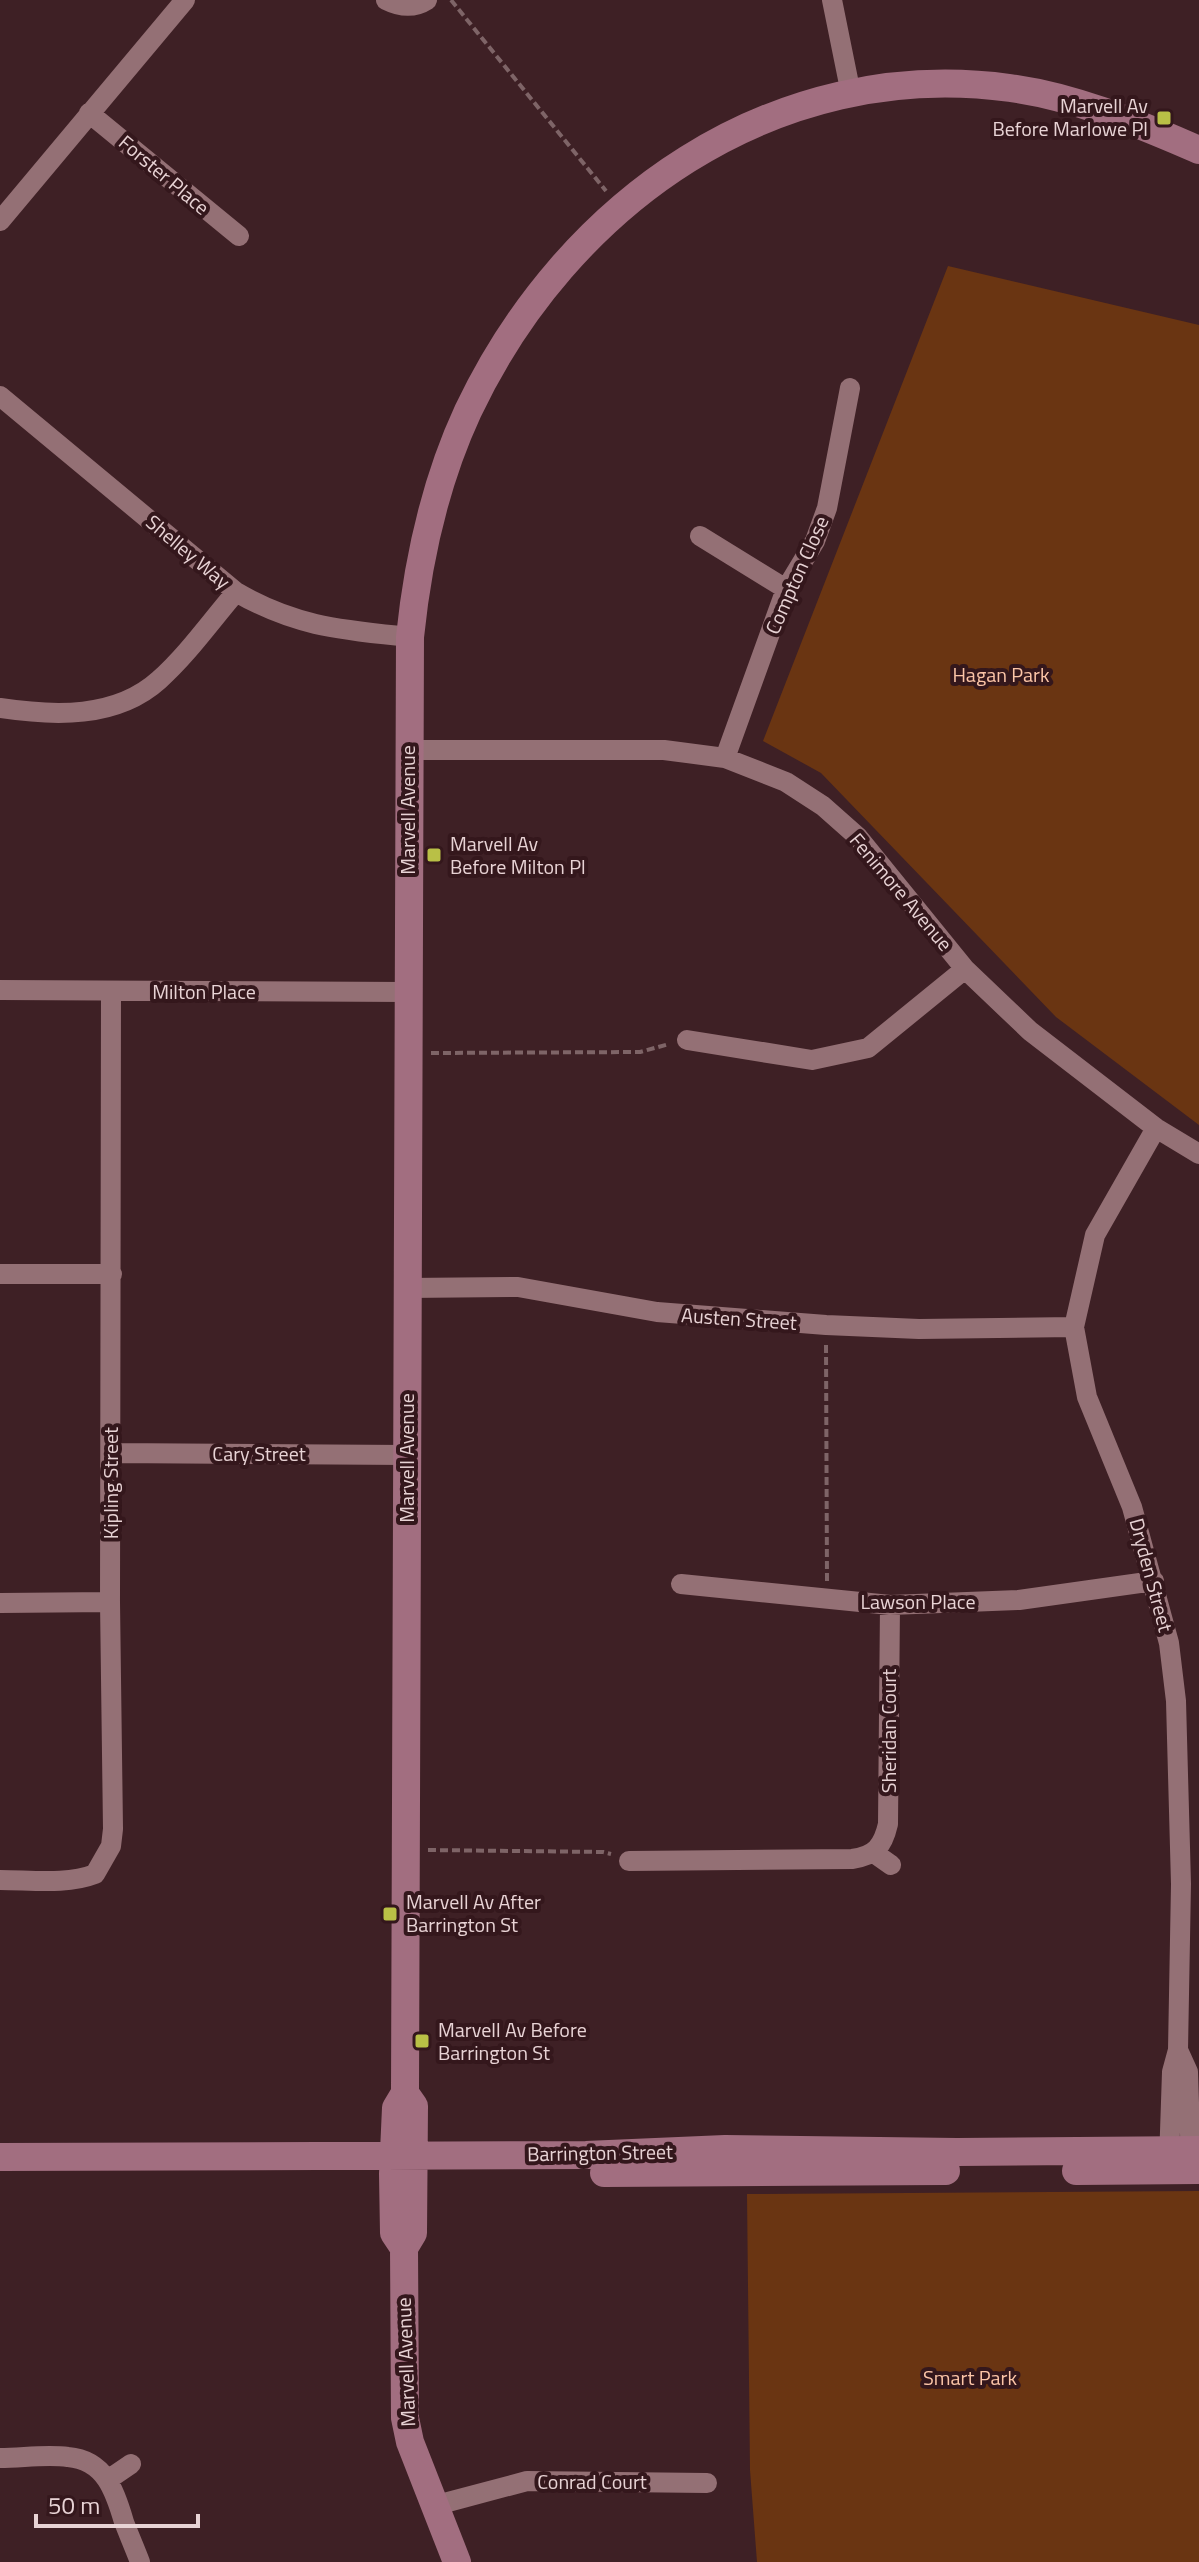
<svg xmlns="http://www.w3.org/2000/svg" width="1199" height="2562" font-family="'Titillium Web',sans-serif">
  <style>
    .green { fill: #6a3512 }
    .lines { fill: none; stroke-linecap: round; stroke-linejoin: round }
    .path { stroke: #7e6467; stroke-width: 4; stroke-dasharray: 8 4; stroke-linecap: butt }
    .street { stroke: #947075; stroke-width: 20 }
    .secondary { stroke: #a26e80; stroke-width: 28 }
    .poi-dot { fill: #b9c046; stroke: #34171c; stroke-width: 3 }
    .labels { text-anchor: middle; stroke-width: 8; stroke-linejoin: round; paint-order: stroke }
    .poi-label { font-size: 20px; fill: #e8d3d5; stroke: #34171c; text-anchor: start }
    .street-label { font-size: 20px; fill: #e8d3d5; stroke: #34171c }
    .park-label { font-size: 20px; fill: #fcc5a7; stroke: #34171c }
  </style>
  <rect width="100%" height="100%" fill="#3e2025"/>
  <path class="green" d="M948,266L1199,325V1125L1056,1017L821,773L763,741Z
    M1199,2191V2562H757L750,2470L747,2194Z"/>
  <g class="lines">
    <path class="path" d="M451,0L606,191
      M431,1053L640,1052L669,1044
      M826,1345L827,1581
      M428,1850L603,1852L611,1854"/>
    <path class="street" d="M386,0C400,7 413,9 427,0
      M832,0L851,94
      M89,113L239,236
      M0,221L185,0
      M0,396L236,592C296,627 343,630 410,637
      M700,536L786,589
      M0,708C53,716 116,719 159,680C188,654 211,621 236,592
      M408,750H664L725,758L786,782L823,806L858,837L965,969L1030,1031L1156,1128L1199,1154
      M725,758L786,589L815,541L827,508L850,388
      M0,990L408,992
      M687,1040L812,1060L868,1048L965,969
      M1156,1128L1095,1235L1074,1327L1087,1397L1132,1507L1169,1643L1176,1701L1181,1884L1178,2050L1172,2072L1169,2161
      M0,1274H112
      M407,1288L518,1287L657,1312L826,1325L919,1329L1074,1327
      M111,1453L407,1455
      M681,1584L890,1605L1019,1600L1154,1581
      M0,1603L110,1602
      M874,1853L891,1865
      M629,1861L852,1859C875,1856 883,1846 888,1824L890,1605
      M0,1880C31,1880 67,1885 95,1874L111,1846L113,1829L110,1602L111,992
      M1178,2050L1188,2072L1191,2164
      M0,2458C22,2458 46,2454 68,2457C105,2460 115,2491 124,2522C129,2535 135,2549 140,2562
      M109,2479L131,2464
      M433,2506L527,2481L707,2483"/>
    <path class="secondary" d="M407,2096L414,2106L413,2233L404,2248L405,2418L410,2442L457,2562
      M0,2157L586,2155L725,2149L957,2152L1199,2150
      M1076,2171L1199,2170
      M604,2173L946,2171
      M404,2248L394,2233L393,2174L396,2108L405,2093L410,637C418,559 435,482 468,411C567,202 774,56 1010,88C1077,97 1138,124 1199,150"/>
  </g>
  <g class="poi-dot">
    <rect x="1156" y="110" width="16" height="16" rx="4"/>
    <rect x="426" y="847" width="16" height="16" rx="4"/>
    <rect x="382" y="1906" width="16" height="16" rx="4"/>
    <rect x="414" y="2033" width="16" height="16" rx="4"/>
  </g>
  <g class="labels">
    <g class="poi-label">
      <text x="1148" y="113" text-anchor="end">Marvell Av<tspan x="1148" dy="23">Before Marlowe Pl</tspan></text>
      <text x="450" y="851">Marvell Av<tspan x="450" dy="23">Before Milton Pl</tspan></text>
      <text x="406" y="1909">Marvell Av After<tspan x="406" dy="23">Barrington St</tspan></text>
      <text x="438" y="2037">Marvell Av Before<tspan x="438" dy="23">Barrington St</tspan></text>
    </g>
    <g class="street-label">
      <text transform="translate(164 175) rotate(40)" y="7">Forster Place</text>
      <text transform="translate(188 552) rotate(40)" y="7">Shelley Way</text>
      <text transform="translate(797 575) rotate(-66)" y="7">Compton Close</text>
      <text transform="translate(408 810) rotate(-90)" y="7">Marvell Avenue</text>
      <text transform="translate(901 892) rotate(50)" y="7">Fenimore Avenue</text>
      <text x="204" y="999">Milton Place</text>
      <text transform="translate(739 1319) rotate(4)" y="7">Austen Street</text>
      <text x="259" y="1461">Cary Street</text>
      <text transform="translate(407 1458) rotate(-90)" y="7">Marvell Avenue</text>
      <text transform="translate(111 1483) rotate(-90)" y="7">Kipling Street</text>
      <text transform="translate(1151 1575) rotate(75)" y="7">Dryden Street</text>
      <text x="918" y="1609">Lawson Place</text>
      <text transform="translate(889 1731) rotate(-90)" y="7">Sheridan Court</text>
      <text transform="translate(600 2153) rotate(-1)" y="7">Barrington Street</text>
      <text transform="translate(406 2362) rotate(-92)" y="7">Marvell Avenue</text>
      <text x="592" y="2489">Conrad Court</text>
    </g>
    <g class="park-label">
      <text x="1001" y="682">Hagan Park</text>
      <text x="970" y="2385">Smart Park</text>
    </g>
  </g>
  <path d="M36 2514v12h162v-12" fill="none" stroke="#e8d3d5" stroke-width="4"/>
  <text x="48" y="2514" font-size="24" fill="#e8d3d5" stroke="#34171c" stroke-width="6" paint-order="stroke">50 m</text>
</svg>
